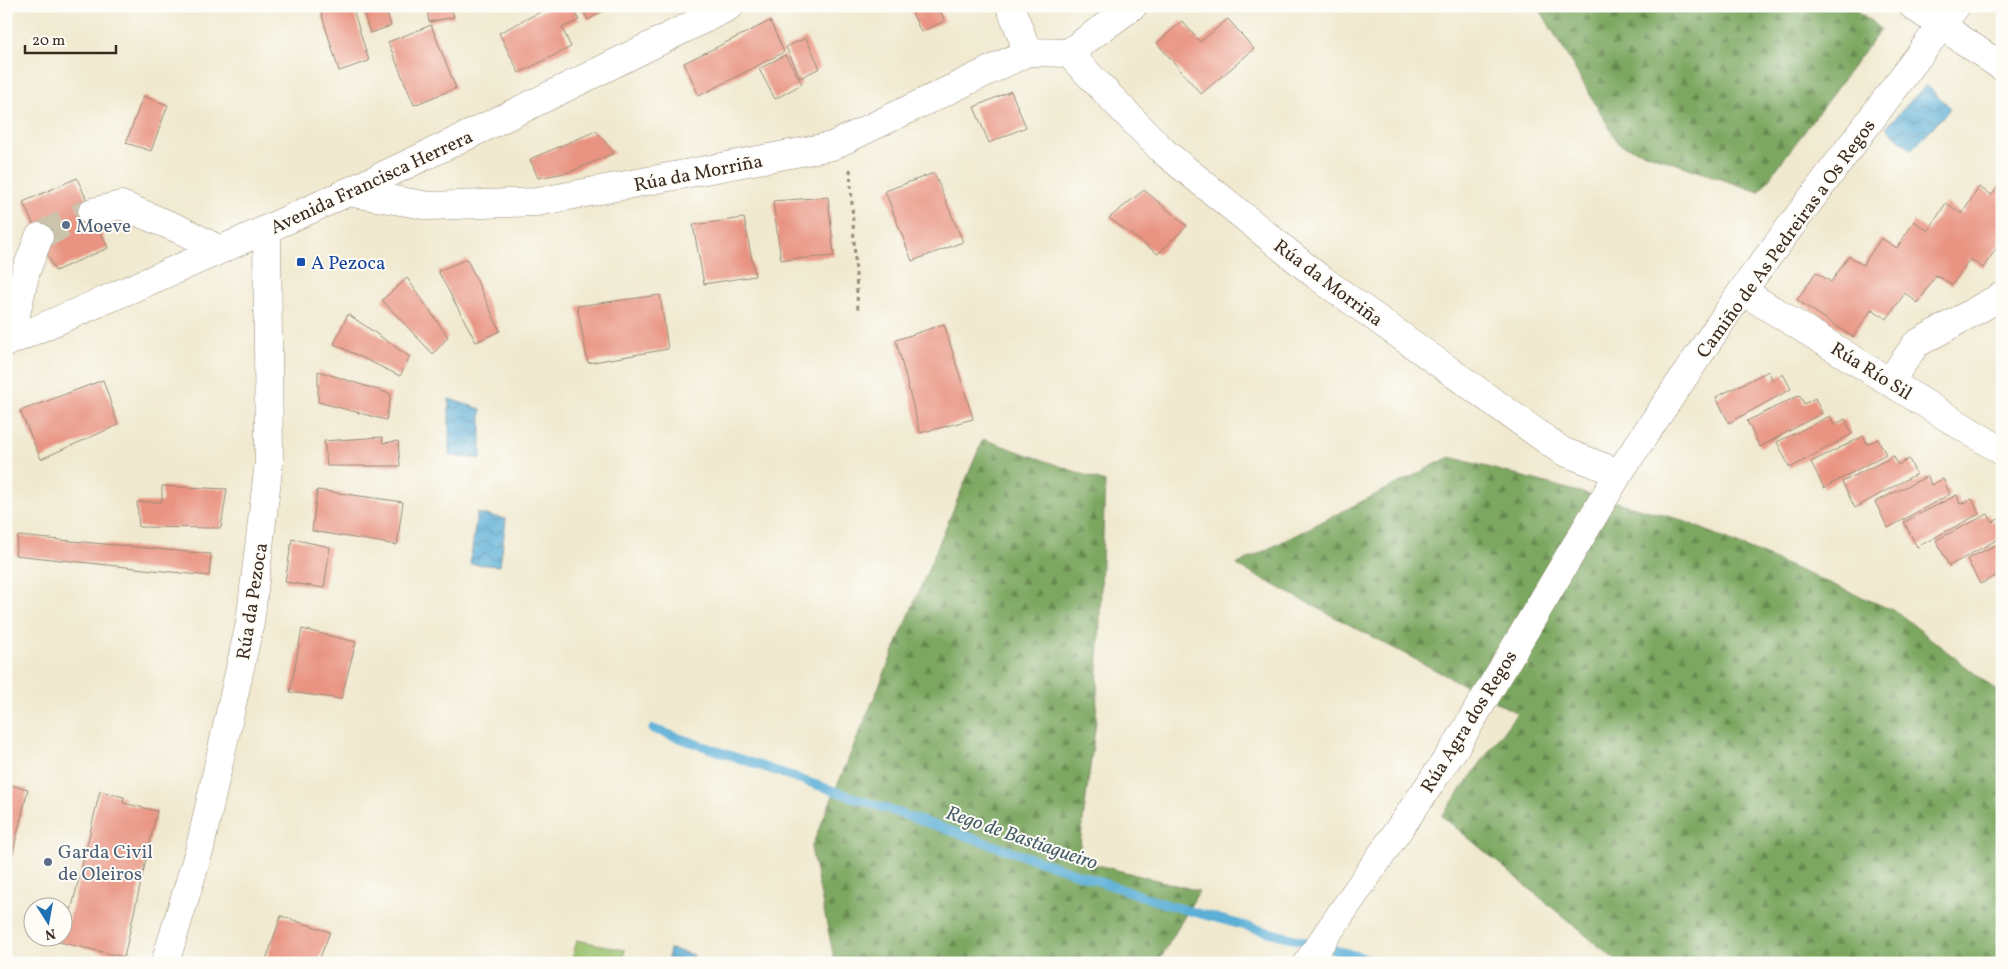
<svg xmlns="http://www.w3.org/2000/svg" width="2008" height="969" font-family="Vollkorn,serif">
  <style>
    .grass { fill: #9ac16d; stroke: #6a7646 }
    .forest { fill: url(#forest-firs); stroke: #5b683f }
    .water { fill: url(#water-waves); stroke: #4c6c7a }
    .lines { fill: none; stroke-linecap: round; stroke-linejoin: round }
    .stream { stroke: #5cafd7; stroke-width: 9 }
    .building { fill: #e99482 }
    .minor-tunnel { stroke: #ccc3ac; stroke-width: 28; stroke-dasharray: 28 14; stroke-linecap: butt }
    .minor-casing { stroke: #968a76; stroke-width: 29 }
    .path { stroke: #968a76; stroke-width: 3; stroke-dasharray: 4 4; stroke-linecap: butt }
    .minor { stroke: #fff; stroke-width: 28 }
    .service-dot { fill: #5c6f8a; stroke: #fdfcf7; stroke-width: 2 }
    .transit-dot { fill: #1a4fb4; stroke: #fdfcf7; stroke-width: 2 }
    .labels { text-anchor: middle; stroke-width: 4; stroke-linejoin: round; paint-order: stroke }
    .street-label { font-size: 19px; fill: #3b2a1e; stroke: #fdfcf7 }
    .service-label { font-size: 19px; fill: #4e5e75; stroke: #fdfcf7; text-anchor: start }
    .transit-label { font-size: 19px; fill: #164399; stroke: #fdfcf7; text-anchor: start }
    .water-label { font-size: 20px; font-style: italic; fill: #485f68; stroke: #fdfcf7 }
  </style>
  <defs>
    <pattern id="forest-firs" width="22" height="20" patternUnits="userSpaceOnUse" patternTransform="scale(1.25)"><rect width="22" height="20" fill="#7ba760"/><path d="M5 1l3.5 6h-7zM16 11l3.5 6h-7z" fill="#66884f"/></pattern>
    <pattern id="water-waves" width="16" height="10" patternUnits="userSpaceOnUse" patternTransform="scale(1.25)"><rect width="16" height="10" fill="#5cafd7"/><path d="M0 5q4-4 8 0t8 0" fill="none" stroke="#4d8fae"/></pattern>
  </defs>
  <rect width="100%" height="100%" fill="#fdfcf7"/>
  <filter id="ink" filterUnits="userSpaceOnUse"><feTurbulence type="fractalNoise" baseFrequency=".02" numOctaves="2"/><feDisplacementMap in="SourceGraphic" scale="10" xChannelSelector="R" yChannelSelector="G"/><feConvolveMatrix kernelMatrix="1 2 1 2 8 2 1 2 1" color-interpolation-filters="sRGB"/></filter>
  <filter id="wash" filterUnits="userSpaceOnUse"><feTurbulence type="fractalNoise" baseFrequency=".0096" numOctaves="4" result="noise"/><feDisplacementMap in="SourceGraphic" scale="20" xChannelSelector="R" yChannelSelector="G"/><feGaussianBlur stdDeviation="1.12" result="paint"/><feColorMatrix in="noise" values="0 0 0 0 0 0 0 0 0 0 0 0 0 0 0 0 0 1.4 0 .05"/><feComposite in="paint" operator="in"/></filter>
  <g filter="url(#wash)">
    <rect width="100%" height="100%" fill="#f0e9cf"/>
    <path class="grass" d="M577,940L625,950L622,963H571Z"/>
    <path class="forest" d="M1538,6H1852L1881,29L1759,192L1619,144Z
      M983,439L1105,482L1096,721L1078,860L1199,891L1158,963H835L811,848Z
      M1450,457L1679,519L1897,612L2002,695V963H1619L1442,816L1517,713L1236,565Z"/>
    <path class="water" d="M1926,85L1951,108L1911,150L1886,127Z
      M449,399L481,409V459L449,456Z
      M477,513L506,519L500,566L470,564Z
      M670,949L694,955L693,963H667Z"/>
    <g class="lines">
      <path class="stream" d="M653,729L1171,906L1384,963"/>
    </g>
    <g id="blocks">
      <path class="building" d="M319,6H352L369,61L339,71Z
        M361,6H385L391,26L370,33Z
        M426,6H451L454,17L429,22Z
        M552,6H572L579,20L562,28L571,47L519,73L499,33Z
        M580,6H612L588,20Z
        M909,6H938L945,21L921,32Z
        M1228,19L1254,49L1201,94L1157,43L1182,21L1200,42Z
        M770,21L784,52L699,96L684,63Z
        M431,25L456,88L414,105L388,42Z
        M806,38L820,68L800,78L786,47Z
        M785,55L802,84L775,99L759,69Z
        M1011,91L1026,127L989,143L974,107Z
        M143,96L168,105L151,151L126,143Z
        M596,131L614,153L570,172L538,178L530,159Z
        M934,173L963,242L912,261L885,191Z
        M77,178L108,248L55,271L23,202Z
        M2002,181V240L1983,268L1970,259L1952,285L1936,275L1918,303L1905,293L1887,319L1872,309L1853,337L1797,300L1816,272L1831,282L1849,256L1863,265L1881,238L1897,248L1914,221L1928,231L1946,203L1962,214L1979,187L1992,195Z
        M1144,190L1187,226L1158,254L1109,218Z
        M828,197L834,256L781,260L773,201Z
        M744,218L755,276L704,284L693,225Z
        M467,259L500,331L476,342L438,271Z
        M407,278L448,337L433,354L382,300Z
        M660,295L668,349L588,363L577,306Z
        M348,314L410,357L400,376L334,344Z
        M944,324L973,419L920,433L896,340Z
        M318,371L391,394L386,420L318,402Z
        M1769,371L1772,380L1783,374L1791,389L1729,423L1716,397Z
        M103,380L118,425L41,459L20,411Z
        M1800,395L1804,404L1815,398L1822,413L1760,447L1747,421Z
        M1830,416L1834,425L1845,419L1852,434L1790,468L1777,442Z
        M1864,436L1867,444L1878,439L1886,454L1824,488L1811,462Z
        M382,437L383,443L398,441L400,466H327L324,441Z
        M1894,456L1898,465L1909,459L1916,474L1855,508L1842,482Z
        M1928,476L1931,485L1943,479L1950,494L1888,528L1875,502Z
        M162,486L227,489L221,528L139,527L137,502H162Z
        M317,490L403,502L397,545L312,531Z
        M1957,495L1960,504L1972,499L1979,514L1917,547L1904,522Z
        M1988,514L1992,522L2002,518V537L1949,566L1936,540Z
        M18,536L211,554L209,576L15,555Z
        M292,539L330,547L324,588L285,582Z
        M2002,542V573L1980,584L1967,559Z
        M302,629L356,642L341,699L290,692Z
        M6,784L28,789L7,877H6Z
        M100,791L124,797L123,803L157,811L124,957L46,939L47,936H62V923L68,924Z
        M281,916L330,932L318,963H265Z"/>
    </g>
  </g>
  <g filter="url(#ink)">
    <use href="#blocks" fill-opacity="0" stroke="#968a76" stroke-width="1"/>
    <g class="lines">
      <path class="minor-tunnel" d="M39,237L73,219L92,212"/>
      <defs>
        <path id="minor" d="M1010,6L1028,52
          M1913,6L2002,67
          M1068,53L1163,151L1317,276L1562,451L1619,473
          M347,192L430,206L537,202L832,146L1028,52L1068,53L1133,6
          M92,212L121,205L181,230L220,250
          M1742,291L2002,451
          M10,341L26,271L39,237
          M6,343C93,305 181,268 267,229C423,159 576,83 730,6
          M1890,381L1916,344L2002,296
          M165,963L200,848L250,623L269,462L267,230
          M1307,963L1456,746L1619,473L1742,291L1956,6"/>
      </defs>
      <use href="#minor" class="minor-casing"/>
      <path class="path" d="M850,169L858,311"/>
      <use href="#minor" class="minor"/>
    </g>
  </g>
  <g class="service-dot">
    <circle cx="66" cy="225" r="5"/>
    <circle cx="48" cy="862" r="5"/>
  </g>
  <rect class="transit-dot" x="296" y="257" width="10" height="10" rx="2.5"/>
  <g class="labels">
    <g class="street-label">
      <text transform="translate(698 172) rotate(-11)" y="7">Rúa da Morriña</text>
      <text transform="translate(371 181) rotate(-25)" y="7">Avenida Francisca Herrera</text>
      <text transform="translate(1785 238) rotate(-54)" y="7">Camiño de As Pedreiras a Os Regos</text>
      <text transform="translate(1329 282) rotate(37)" y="7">Rúa da Morriña</text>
      <text transform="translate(1872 370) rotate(32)" y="7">Rúa Río Sil</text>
      <text transform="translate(251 601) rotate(-81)" y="7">Rúa da Pezoca</text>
      <text transform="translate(1468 721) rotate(-58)" y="7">Rúa Agra dos Regos</text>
    </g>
    <g class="service-label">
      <text x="76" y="232">Moeve</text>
      <text x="58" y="858">Garda Civil<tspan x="58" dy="22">de Oleiros</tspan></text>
    </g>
    <g class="transit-label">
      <text x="311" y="269">A Pezoca</text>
    </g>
    <g class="water-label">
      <text transform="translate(1022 837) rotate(19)" y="7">Rego de Bastiagueiro</text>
    </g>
  </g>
  <rect width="2008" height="969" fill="none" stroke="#fdfcf7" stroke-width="25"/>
  <g transform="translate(48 922) rotate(169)"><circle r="24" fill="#fdfcf7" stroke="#afa8a0"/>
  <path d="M0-4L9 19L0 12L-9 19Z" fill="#1f6fb2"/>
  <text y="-8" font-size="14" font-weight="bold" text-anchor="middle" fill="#3b2a1e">N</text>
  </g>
  <path d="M25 45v8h91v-8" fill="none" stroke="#3b2a1e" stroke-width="2.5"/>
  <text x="32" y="45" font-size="15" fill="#3b2a1e" stroke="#fdfcf7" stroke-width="4" paint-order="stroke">20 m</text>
</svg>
